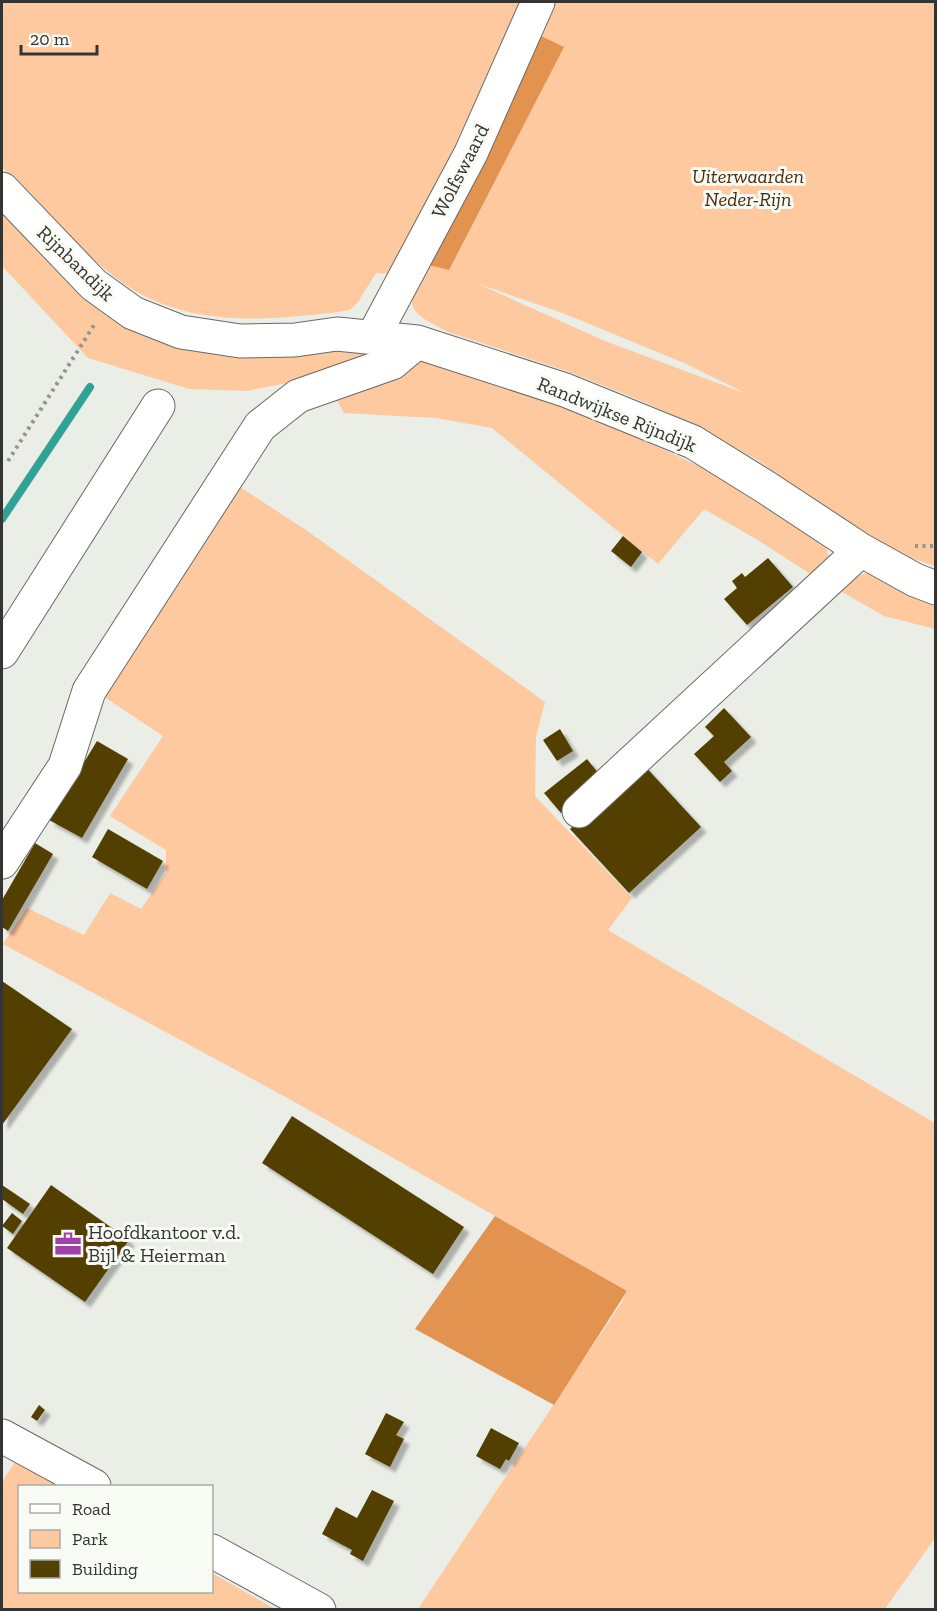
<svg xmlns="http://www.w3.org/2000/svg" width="937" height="1611" font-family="'Zilla Slab',serif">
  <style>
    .green { fill: #fec99f; fill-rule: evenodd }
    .forest { fill: #e1934f }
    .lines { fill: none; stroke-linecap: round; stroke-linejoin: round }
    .stream { stroke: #30a297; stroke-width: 8 }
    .building { fill: #524104; filter: url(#shadow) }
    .minor-casing { stroke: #686a65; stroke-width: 35 }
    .path { stroke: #939490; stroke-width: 4; stroke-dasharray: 3 4.5; stroke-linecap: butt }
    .minor { stroke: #fff; stroke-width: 33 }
    .labels { text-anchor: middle; stroke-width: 6; stroke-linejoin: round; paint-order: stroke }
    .street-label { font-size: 20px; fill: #343532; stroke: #f8faf4 }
    .park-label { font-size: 20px; font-style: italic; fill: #4a2a0d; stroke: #f8faf4 }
    .poi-label { font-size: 20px; fill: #343532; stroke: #f8faf4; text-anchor: start }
  </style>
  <defs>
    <filter id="shadow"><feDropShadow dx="5.5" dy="5.5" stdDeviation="1.5" flood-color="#0004"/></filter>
  </defs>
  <rect width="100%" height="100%" fill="#ebede7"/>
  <path class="green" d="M2,2H935V566L896,553L811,499L759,461L704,430L644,402L567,371L448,332C417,315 405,314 414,275L376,273L358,302L350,310C334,313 317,314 300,316C235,322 171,320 116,278C74,246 39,204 2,167ZM476,283L565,314L684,363L747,394L605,341Z
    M2,208L116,314L389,351L322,376L247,391L189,389L88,358L2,266Z
    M419,358L531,394L641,439L705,469L826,547L829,558L818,579L756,539L704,509L658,564L492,428L436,418L344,413L333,394Z
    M229,480L306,530L545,702L536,737L535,796L632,898L608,930L935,1123V1538L885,1609H418L623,1300L627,1291L291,1100L3,944L27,908L84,935L110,893L141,909L166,873V850L110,816L163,736L91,688Z
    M869,572L935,603V629L884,616L835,588L852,578Z
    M15,1462L60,1486H20V1592H212V1573L275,1609L2,1610V1482Z"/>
  <path class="forest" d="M539,35L564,47L449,270L421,263Z
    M495,1216L627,1291L554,1405L415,1329Z"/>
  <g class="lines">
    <path class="stream" d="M2,519L90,387"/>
  </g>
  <path class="building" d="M623,536L642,552L631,567L611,551Z
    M768,558L793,587L747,625L724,599L737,588L732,581L742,573L745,577Z
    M724,708L751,737L724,762L732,771L720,782L694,754L714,736L705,727Z
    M560,729L573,751L557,761L543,740Z
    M97,741L128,759L82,838L49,820Z
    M587,759L603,779L561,813L544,793Z
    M642,763L701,827L629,893L570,829Z
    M108,829L163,861L147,889L92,857Z
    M35,843L53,854L8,931L2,927V900Z
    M2,981L72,1029L2,1125Z
    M292,1116L464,1227L433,1274L262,1163Z
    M2,1185L30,1204L23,1214L2,1199Z
    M51,1185L129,1240L85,1302L7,1248Z
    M12,1213L22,1221L13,1234L2,1226Z
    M39,1405L45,1410L37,1421L31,1417Z
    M386,1413L404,1422L396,1435L404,1439L390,1467L365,1454Z
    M491,1428L519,1443L509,1461L506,1459L500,1469L476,1456Z
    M372,1490L394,1501L363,1561L350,1554L352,1550L322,1534L336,1507L357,1518Z"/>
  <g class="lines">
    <defs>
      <path id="minor" d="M2,189L94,285L133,313L181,332L240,341L295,340L337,334L417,342L565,390L693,442L767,488L861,550L915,580L936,588
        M373,337L471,153L538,2
        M2,652L158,406
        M579,811L861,550
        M2,862L65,766L89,691L260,426L298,396L392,363L417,342
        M2,1436L94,1486
        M212,1551L319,1610"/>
    </defs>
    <use href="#minor" class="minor-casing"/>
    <path class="path" d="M8,461L96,322
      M915,546H936"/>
    <use href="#minor" class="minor"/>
  </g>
  <defs>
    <symbol id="office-bare" viewBox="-9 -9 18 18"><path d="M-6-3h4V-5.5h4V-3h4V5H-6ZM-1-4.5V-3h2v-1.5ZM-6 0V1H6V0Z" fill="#a140a7" stroke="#f8faf4" stroke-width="2.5" paint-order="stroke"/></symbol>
  </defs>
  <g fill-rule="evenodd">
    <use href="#office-bare" x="49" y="1225" width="38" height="38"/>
  </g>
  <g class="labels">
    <g class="street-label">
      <text transform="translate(460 171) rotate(-63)" y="7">Wolfswaard</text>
      <text transform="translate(76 263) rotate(44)" y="7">Rijnbandijk</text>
      <text transform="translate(617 414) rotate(22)" y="7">Randwijkse Rijndijk</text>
    </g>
    <g class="park-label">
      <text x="748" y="183">Uiterwaarden<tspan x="748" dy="23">Neder-Rijn</tspan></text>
    </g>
    <g class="poi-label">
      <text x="88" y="1239">Hoofdkantoor v.d.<tspan x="88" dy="23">Bijl &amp; Heierman</tspan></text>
    </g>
  </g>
  <rect width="937" height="1611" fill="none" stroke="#343532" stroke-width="6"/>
  <rect x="18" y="1485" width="195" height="108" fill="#f8faf4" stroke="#aaaba6" stroke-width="1.5"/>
  <rect x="30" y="1504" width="30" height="9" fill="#ffffff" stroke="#aaaba6" stroke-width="1.5"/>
  <text x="72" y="1515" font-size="18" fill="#343532">Road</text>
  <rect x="30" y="1530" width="30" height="18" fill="#fec99f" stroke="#aaaba6" stroke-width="1.5"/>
  <text x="72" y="1545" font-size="18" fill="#343532">Park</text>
  <rect x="30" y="1560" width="30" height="18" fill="#524104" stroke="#aaaba6" stroke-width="1.5"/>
  <text x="72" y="1575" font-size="18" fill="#343532">Building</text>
  <path d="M21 45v9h76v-9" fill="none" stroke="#343532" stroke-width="3"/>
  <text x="30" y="45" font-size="18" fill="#343532" stroke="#f8faf4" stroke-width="4.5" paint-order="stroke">20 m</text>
</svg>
